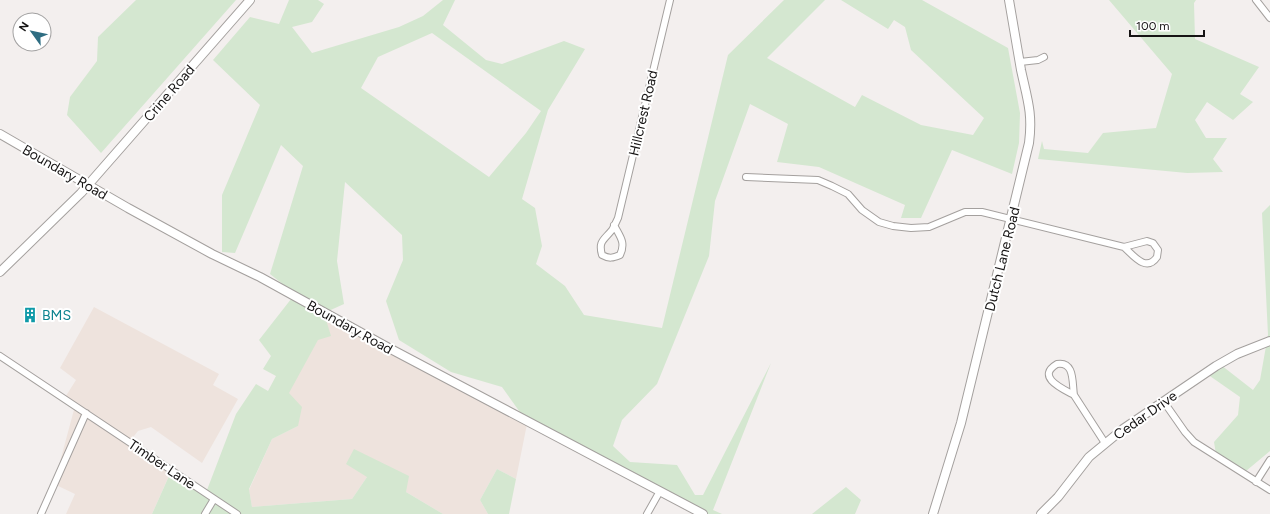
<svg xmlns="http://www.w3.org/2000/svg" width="1270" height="514" font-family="Figtree,sans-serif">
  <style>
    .built { fill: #eee3dd }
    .green { fill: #d4e7d0; fill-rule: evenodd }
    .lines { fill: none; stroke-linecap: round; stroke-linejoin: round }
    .street-casing { stroke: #a4a09e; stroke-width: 8 }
    .secondary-casing { stroke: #a4a09e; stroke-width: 10 }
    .street { stroke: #fff; stroke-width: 6 }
    .secondary { stroke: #fff; stroke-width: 8 }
    .labels { text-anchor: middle; stroke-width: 4; stroke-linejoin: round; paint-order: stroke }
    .street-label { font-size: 14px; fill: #161414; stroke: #fff }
    .culture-label { font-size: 14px; fill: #0d838f; stroke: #fff; text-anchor: start }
  </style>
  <rect width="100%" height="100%" fill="#f3efee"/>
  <path class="built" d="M94,307L219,374L213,385L238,399L202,463L151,427L138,431L130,441L172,469L152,514H66L75,494L54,484L75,406L64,399L76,380L60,368Z
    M324,313L527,424L516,479L497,469L480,500L488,514H443L406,492L367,477L352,499L252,507L249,490L272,439L298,426L288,393L318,339Z"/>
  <path class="green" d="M136,0H236L101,153L67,115L70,97L97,61L98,37Z
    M289,0H318L324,4L312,22L292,27L312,53L399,27L423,16L443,0H455L443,25L486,60L502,64L564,41L585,49L548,110L522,199L535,208L542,246L536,264L565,286L584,315L662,328L728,55L784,0H825L767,58L855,107L862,95L921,125L973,135L984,118L911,50L905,27L894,20L888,29L841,0H922L1008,48L1020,113L1019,143L1012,174L952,150L921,218H901L905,205L819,167L777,162L788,124L750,104L715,201L709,256L657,384L622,420L613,446L630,462L677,465L695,495H703L771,363L713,510L722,514H702L527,422L502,387L451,372L399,340L386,301L403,260L402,235L345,182L337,261L344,304L324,313L331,336L318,340L289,393L302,407L298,426L272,439L249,489L252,507L352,499L367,477L346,464L354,449L409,476L406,492L443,514H152L169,476L207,490L236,414L256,384L268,391L276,376L263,369L271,356L259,340L295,294L270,274L303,166L281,145L235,253L222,252V195L260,105L213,60L250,17L279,24ZM432,33L541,111L526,133L489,177L361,88L378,57Z
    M1109,0H1196L1194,3L1195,39L1259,67L1240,94L1253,102L1233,120L1207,102L1195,120L1206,138H1227L1213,159L1223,172L1187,173L1038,159L1042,141L1044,149L1088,153L1103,133L1156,128L1172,74Z
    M1270,205V451L1246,471L1216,454L1214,442L1238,415L1240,397L1207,374L1221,365L1253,390L1260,380L1268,335L1262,213Z
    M497,469L516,479L509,514H488L480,500Z
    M846,487L861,500L855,514H812Z"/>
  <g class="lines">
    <defs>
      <path id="street" d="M1256,0L1270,18
        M1020,62L1038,60L1044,57
        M746,177L818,180L832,186L848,194L862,210L879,222L893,226L911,228L929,227L965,212H982L1124,247
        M614,225C620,237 626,242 620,255C613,258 609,259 602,255C598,241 604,240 612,230C614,227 616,222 618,218L670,0
        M1147,241L1153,243L1158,250L1157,257C1146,273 1133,255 1124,247Z
        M0,356L237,514
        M1057,364C1075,361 1072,383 1074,395C1063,389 1035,377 1057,364Z
        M1074,395L1105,443
        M1164,402L1185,432L1194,442L1270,490
        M1256,482L1270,460
        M41,514L86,413
        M205,514L214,499
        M647,514L660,491"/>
      <path id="secondary" d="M0,134L128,208L212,254L260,277L387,347L703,514
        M0,272L81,193L250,0
        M933,514L961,423L1029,143C1033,113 1027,98 1021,70C1017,47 1013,23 1009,0
        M1041,514L1058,497L1089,457L1123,429L1216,366L1237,354L1270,341"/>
    </defs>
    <use href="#street" class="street-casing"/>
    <use href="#secondary" class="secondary-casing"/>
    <use href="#street" class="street"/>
    <use href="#secondary" class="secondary"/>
  </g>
  <defs>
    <symbol id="building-bare" viewBox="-9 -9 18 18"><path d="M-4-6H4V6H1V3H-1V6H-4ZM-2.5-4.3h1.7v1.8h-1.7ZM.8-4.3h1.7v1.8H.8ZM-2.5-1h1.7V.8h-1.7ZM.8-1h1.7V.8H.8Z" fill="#0f9aa8" stroke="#fff" stroke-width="2.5" paint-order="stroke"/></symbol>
  </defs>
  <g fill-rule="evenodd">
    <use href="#building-bare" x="19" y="304" width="22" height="22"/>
  </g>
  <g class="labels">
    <g class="street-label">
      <text transform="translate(169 93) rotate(-49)" y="5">Crine Road</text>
      <text transform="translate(643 113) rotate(-77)" y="5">Hillcrest Road</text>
      <text transform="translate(65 172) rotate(30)" y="5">Boundary Road</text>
      <text transform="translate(1002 259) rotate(-76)" y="5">Dutch Lane Road</text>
      <text transform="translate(350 327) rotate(29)" y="5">Boundary Road</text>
      <text transform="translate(1145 415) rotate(-35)" y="5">Cedar Drive</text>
      <text transform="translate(162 464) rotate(34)" y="5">Timber Lane</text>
    </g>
    <g class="culture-label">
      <text x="42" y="320">BMS</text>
    </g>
  </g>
  <g transform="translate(32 32) rotate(303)"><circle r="19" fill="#ffffff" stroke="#a2a1a1"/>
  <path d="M0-3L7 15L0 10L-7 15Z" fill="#2e6d82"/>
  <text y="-6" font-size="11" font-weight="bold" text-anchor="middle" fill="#161414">N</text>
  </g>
  <path d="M1130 30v6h74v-6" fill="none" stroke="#161414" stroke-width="2"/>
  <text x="1136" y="30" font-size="12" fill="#161414" stroke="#ffffff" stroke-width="3" paint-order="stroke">100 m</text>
</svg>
